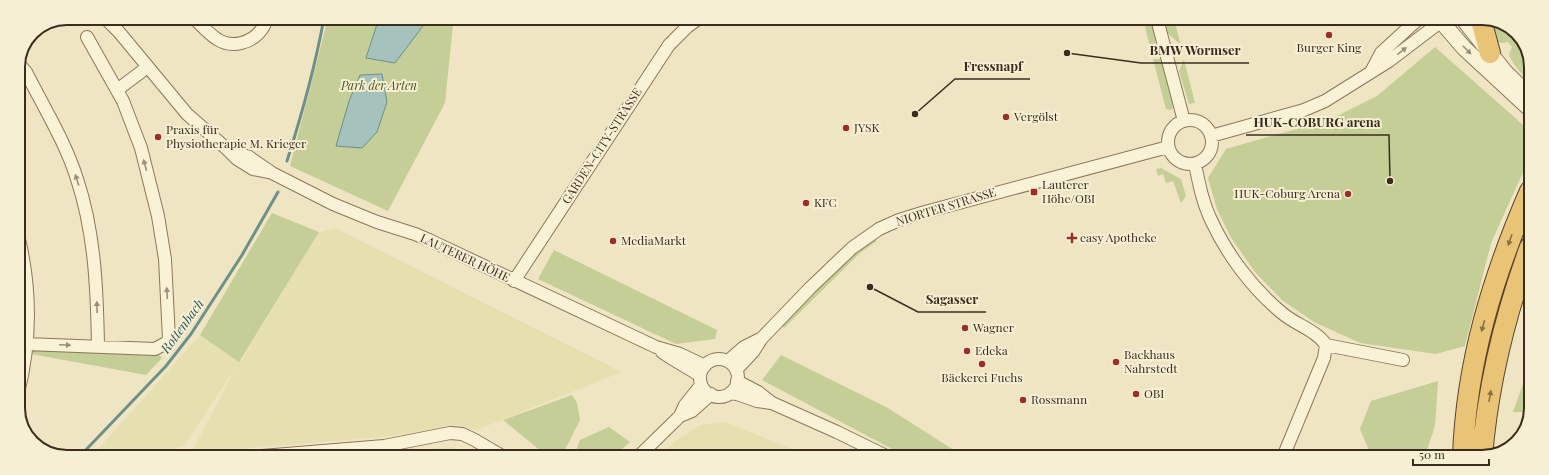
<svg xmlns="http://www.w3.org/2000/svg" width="1549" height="475" font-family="'Playfair Display',serif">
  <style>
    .farmland { fill: #e6e0b0 }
    .green { fill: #c4ce96 }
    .water { fill: #a5c2bc; stroke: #6c918a }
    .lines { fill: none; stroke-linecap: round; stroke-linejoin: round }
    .stream { stroke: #6c918a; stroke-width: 3 }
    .minor-casing { stroke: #8b7759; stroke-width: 14 }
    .tertiary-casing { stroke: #8b7759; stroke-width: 17 }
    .trunk-casing { stroke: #58442d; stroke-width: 22 }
    .minor { stroke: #faf2d7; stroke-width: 12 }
    .tertiary { stroke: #faf2d7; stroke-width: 15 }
    .trunk { stroke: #eac476; stroke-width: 20 }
    .oneway { fill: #9a907a }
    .oneway2 { fill: #897146 }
    .poi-dot { fill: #9c2e27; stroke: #f7efd3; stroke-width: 1.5 }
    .labels { text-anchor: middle; stroke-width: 4; stroke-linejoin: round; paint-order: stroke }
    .poi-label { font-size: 12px; fill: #3a2d1e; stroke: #f7efd3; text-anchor: start }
    .park-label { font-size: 12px; font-style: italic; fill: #475724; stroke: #f7efd3 }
    .street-label { font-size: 12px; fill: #3a2d1e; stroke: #f7efd3 }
    .water-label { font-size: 13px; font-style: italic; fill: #2c5a5a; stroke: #f7efd3 }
    .rim { fill: none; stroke: #3a2d1e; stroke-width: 2 }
    .leader { fill: none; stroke: #3a2d1e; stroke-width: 1.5 }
    .callout-dot { fill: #3a2d1e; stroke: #f7efd3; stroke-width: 1.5 }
    .callout-label { font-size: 13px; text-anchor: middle; font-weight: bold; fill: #3a2d1e; stroke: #f7efd3; stroke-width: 4; stroke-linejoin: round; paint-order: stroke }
  </style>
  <rect width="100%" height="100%" fill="#f0e5c3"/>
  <path class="farmland" d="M335,228L622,372L477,430L447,426L435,429L385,437L191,453L236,367L184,446L150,455H93L200,335L240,362L319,232Z
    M725,422L809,456H659L675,441L700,425Z
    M453,447L470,456H362Z"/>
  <path class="green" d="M328,18H459L453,25L445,103L388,211L290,166Z
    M1143,19H1152L1158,40L1150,47Z
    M1164,19H1174L1180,42L1179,43L1168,34Z
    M1486,20H1495L1519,35L1531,64V85L1513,63L1509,54L1512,47L1508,42L1502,43L1495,41Z
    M1435,47L1531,132L1530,157L1491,243L1465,346L1436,354L1360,343L1314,322L1282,300L1255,272L1230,236L1217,209L1208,178L1226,149L1331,119L1377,96Z
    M1153,59H1159L1164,62L1173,108L1171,110L1166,109Z
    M1184,59L1195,103L1189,104L1179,71Z
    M1161,168L1181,179L1186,196L1181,203L1173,181L1166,183L1163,174L1158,176L1156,169Z
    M272,213L319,232L239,362L200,335Z
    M874,238L877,241L860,253L784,328L781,325L858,249Z
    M554,250L717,330L715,339L676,344L538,279Z
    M34,349L156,353L162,358L146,375L31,354Z
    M781,355L888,408L963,456H903L892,449L762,380Z
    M1530,364L1529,412H1513Z
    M1438,381L1435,426L1426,453L1427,457H1376L1371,455L1360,429L1371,401Z
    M572,395L577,403L580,420L565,450L542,452L503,420Z
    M609,427L630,442L614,456H574L580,440Z"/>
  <path class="water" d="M379,18H429L395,63L366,58Z
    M382,74L387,102L377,132L362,148L336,146L349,101L360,75Z"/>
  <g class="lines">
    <path class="stream" d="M287,161C302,114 315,67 324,18
      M81,455L166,366L191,334L242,255L278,192"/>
    <defs>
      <path id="minor" d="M105,18L119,32L187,114L227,149L237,159L253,169L269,172
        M194,18C201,25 209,34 217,39C232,49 252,43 262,29C264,26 266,22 267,18
        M1157,19L1184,121
        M19,64L26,72C43,106 66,143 77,179C95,233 97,290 98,346
        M1371,72L1381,53L1417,20
        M117,90L141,72L147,66
        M1168 142a22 22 0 1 1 44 0a22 22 0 1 1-44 0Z
        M1211,136L1304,110L1325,101L1389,61L1443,20
        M227,149L249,157L272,173L333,204L377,222L415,234L429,240L656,347L680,354L705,366
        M1195,164C1199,184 1203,204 1212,222C1228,256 1253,289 1282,313C1296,325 1316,330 1326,345L1324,358L1283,457
        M18,235C31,287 31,342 18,393
        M514,281L669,45L687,27L698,19
        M26,344L155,349L166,343L169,339L165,259L158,216L141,148L123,101L87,37
        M1326,345L1403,360
        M662,352C674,361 688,367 700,376
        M700 378a19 19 0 1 1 38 0a19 19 0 1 1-38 0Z
        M728,361L744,347L762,338
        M736,370L753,352L762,338L810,288L852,248L879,229L899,220L925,212L1168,147
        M737,381L758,392L772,403L837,432L886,456
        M730,393L737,394L757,401L771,403
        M680,416L692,411L711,394
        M262,456L384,446L450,433L462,434L473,439L502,456
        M639,456L680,416L685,405L701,385"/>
      <path id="tertiary" d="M1440,20L1464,48L1531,110
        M1464,20L1505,72L1530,96"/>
      <path id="trunk" d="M1481,20L1490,53
        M1463,457C1466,363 1493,276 1530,191
        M1482,457C1488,384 1505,315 1530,247"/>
    </defs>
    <use href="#minor" class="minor-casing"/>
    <use href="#tertiary" class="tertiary-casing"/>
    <use href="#trunk" class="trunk-casing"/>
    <use href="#minor" class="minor"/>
    <use href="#tertiary" class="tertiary"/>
    <use href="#trunk" class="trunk"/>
  </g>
  <defs><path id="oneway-solid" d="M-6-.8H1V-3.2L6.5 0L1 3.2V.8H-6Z"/></defs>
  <g class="oneway">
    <use href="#oneway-solid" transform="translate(1467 50) rotate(45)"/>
    <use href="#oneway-solid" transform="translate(1402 51) rotate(-38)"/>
    <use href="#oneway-solid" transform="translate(145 165) rotate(-105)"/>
    <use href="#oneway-solid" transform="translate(77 180) rotate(-108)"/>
    <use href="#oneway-solid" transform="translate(167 293) rotate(-93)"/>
    <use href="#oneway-solid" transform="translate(97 307) rotate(-91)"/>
    <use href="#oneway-solid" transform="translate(65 345) rotate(2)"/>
  </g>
  <g class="oneway2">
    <use href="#oneway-solid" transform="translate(1510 240) rotate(109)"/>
    <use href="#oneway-solid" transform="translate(1483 326) rotate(105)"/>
    <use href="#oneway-solid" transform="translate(1490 396) rotate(-80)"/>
  </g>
  <g class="poi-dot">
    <circle cx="1329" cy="35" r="4"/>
    <circle cx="1006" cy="117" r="4"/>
    <circle cx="846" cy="128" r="4"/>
    <circle cx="158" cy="137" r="4"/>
    <rect x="1030" y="188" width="8" height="8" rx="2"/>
    <circle cx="1348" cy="194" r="4"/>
    <circle cx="806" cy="203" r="4"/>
    <path d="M1070 232h4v4h4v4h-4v4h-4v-4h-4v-4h4z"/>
    <circle cx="613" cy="241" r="4"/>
    <circle cx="965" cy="328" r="4"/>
    <circle cx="967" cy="351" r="4"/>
    <circle cx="1116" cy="362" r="4"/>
    <circle cx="982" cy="364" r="4"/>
    <circle cx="1136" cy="394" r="4"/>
    <circle cx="1023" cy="400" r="4"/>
  </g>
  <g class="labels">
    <g class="poi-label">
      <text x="1329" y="52" text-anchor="middle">Burger King</text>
      <text x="1014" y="121">Vergölst</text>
      <text x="854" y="132">JYSK</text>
      <text x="166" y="134">Praxis für<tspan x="166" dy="14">Physiotherapie M. Krieger</tspan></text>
      <text x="1042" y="189">Lauterer<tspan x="1042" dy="14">Höhe/OBI</tspan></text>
      <text x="1340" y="198" text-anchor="end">HUK-Coburg Arena</text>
      <text x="814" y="207">KFC</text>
      <text x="1080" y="242">easy Apotheke</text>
      <text x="621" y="245">MediaMarkt</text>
      <text x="973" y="332">Wagner</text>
      <text x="975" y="355">Edeka</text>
      <text x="1124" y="359">Backhaus<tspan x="1124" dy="14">Nahrstedt</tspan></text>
      <text x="982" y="382" text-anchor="middle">Bäckerei Fuchs</text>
      <text x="1144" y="398">OBI</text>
      <text x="1031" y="404">Rossmann</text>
    </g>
    <g class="park-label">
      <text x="379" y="90">Park der Arten</text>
    </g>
    <g class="street-label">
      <text transform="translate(602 146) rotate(-57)" y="4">GARDEN-CITY-STRASSE</text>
      <text transform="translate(946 207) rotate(-17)" y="4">NIORTER STRASSE</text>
      <text transform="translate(465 258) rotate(25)" y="4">LAUTERER HÖHE</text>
    </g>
    <g class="water-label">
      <text transform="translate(182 326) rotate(-54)" y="5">Rottenbach</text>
    </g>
  </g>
  <path d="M0 0H1549V475H0ZM67 25H1482A42 42 0 0 1 1524 67V408A42 42 0 0 1 1482 450H67A42 42 0 0 1 25 408V67A42 42 0 0 1 67 25Z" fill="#f7efd3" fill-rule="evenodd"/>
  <path class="rim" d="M67 25H1482A42 42 0 0 1 1524 67V408A42 42 0 0 1 1482 450H67A42 42 0 0 1 25 408V67A42 42 0 0 1 67 25Z"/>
  <path class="leader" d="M1067 53L1141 63H1249M915 114L955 79H1030M1390 181L1389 135H1246M870 287L918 312H986"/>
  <g class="callout-dot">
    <circle cx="1067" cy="53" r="4"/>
    <circle cx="915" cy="114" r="4"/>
    <circle cx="1390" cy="181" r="4"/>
    <circle cx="870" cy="287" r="4"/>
  </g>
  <g class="callout-label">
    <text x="1195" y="55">BMW Wormser</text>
    <text x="993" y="71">Fressnapf</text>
    <text x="1317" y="127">HUK-COBURG arena</text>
    <text x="952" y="304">Sagasser</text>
  </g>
  <path d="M1413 459v6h76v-6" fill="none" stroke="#3a2d1e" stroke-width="2"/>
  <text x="1419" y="459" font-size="12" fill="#3a2d1e" stroke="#f7efd3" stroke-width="3" paint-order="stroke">50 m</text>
</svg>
